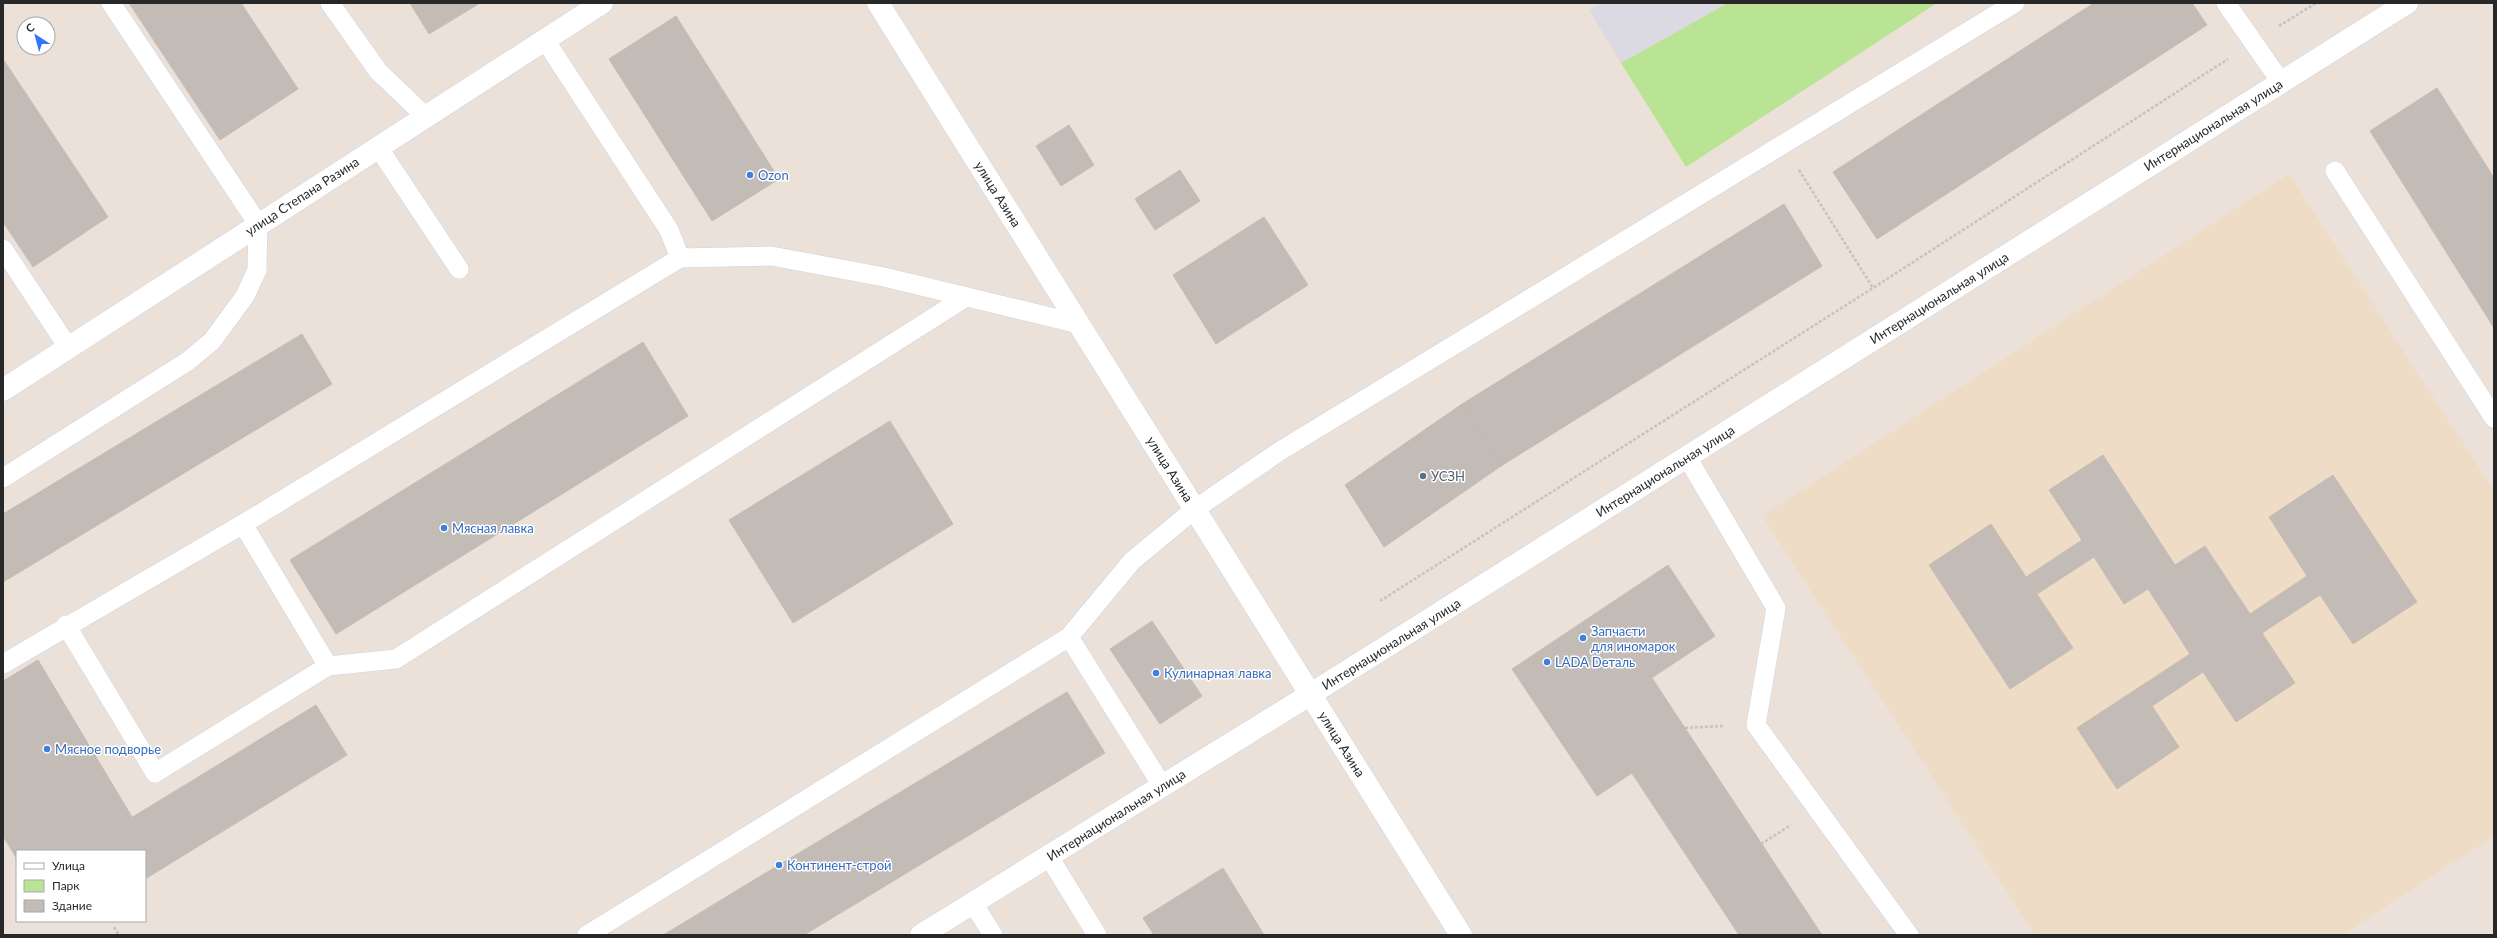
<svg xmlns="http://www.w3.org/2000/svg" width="2497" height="938" font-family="Lato,sans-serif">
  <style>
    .industrial { fill: #dbdae3 }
    .education { fill: #eedcc7 }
    .green { fill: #b9e493 }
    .building { fill: #c3bbb5; stroke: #c6bcb2 }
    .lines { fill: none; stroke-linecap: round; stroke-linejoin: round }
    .service-casing { stroke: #ced4e2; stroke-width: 20 }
    .minor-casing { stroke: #ced4e2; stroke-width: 23 }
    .secondary-casing { stroke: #ced4e2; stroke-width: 23 }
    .path { stroke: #c3c3c3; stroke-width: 2.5; stroke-dasharray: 3 2; stroke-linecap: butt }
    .service { stroke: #fff; stroke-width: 19 }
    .minor { stroke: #fff; stroke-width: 22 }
    .secondary { stroke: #fff; stroke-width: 22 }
    .shop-dot { fill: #3f7fe0; stroke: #fff; stroke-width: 1.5 }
    .service-dot { fill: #5c6f8a; stroke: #fff; stroke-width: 1.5 }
    .labels { text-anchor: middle; stroke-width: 3; stroke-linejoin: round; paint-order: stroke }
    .street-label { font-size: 13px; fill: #282828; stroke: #fff }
    .shop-label { font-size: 13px; fill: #366cbe; stroke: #fff; text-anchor: start }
    .service-label { font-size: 13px; fill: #4e5e75; stroke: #fff; text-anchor: start }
  </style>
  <rect width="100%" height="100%" fill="#ebe1d8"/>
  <path class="industrial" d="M1601,3H1728L1621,63L1589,10Z"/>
  <path class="education" d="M2289,174L2494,491V836L2342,935H2035L1762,516Z"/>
  <path class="green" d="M1728,3H1937L1686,167L1621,63Z"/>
  <path class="building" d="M129,3H241L298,89L220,140Z
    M410,3H480L429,34Z
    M2094,3H2192L2207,25L1877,239L1833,172Z
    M676,16L779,179L712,221L609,59Z
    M3,59L108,217L33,267L3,222Z
    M2437,88L2494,178V328L2370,131Z
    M1069,125L1094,165L1061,186L1036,146Z
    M1180,170L1200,201L1155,230L1135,199Z
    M1784,204L1822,266L1501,466L1462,404Z
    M1264,217L1308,285L1216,344L1173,275Z
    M302,334L332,384L3,582V514Z
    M643,342L688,416L336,634L290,560Z
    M1462,404L1501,466L1384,547L1345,485Z
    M890,421L953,524L793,623L729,520Z
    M2103,455L2175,565L2205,546L2250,614L2307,576L2269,517L2333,475L2417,602L2353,644L2320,595L2262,633L2295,683L2236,722L2203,672L2152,706L2179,747L2117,789L2077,728L2190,654L2148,589L2124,604L2094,557L2037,594L2073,648L2010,689L1929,565L1991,524L2026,577L2082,540L2049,490Z
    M1668,565L1715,636L1594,716L1632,773L1597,796L1512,669Z
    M1152,621L1202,696L1160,724L1110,649Z
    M38,660L132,817L77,851H17V859L3,836V681Z
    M1652,678L1685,728L1822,935H1739L1594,716Z
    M1067,692L1105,753L804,935H774L744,886Z
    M316,705L347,755L145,879V851H77Z
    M1223,868L1264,935H1154L1143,918Z
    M744,886L774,935H663L690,919Z"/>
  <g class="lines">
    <defs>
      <path id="service" d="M330,3L378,71L425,116
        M2226,3L2281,82
        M545,40L669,230L680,258
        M378,147L459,269
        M2335,171L2494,418
        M3,249L68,347
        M1687,457L1776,608L1756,725L1909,935
        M3,478L188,361L212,341L245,296L257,270L258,224L111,3
        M243,524L328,666L396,659L966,297
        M66,625L155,773L328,666
        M1069,637L1163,787
        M3,664L243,524L680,258L771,256L884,277L1079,324
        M1049,857L1097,935
        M973,903L993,935
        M587,935L1069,637L1132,561L1195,509L1280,451L2015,3"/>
      <path id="minor" d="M3,390L602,3
        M921,935L1311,694L2407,3"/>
      <path id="secondary" d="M878,3L1461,935"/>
    </defs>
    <use href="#service" class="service-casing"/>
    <use href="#minor" class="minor-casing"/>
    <use href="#secondary" class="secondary-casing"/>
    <path class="path" d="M2279,26L2316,3
      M1799,170L1873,288
      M1380,601L1873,288L2228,59
      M1685,728L1725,726
      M1761,844L1791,825
      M114,927L119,935"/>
    <use href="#service" class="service"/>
    <use href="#minor" class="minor"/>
    <use href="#secondary" class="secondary"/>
  </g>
  <g class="shop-dot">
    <circle cx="750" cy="175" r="4"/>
    <circle cx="444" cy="528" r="4"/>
    <circle cx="1583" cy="638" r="4"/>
    <circle cx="1547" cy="662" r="4"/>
    <circle cx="1156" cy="673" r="4"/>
    <circle cx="47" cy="749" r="4"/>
    <circle cx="779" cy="865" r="4"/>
  </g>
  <circle class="service-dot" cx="1423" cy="476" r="4"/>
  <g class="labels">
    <g class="street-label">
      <text transform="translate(2213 125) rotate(-32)" y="5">Интернациональная улица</text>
      <text transform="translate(998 194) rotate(58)" y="5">улица Азина</text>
      <text transform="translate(302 196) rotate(-33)" y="5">улица Степана Разина</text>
      <text transform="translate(1939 298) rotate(-32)" y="5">Интернациональная улица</text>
      <text transform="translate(1170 469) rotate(58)" y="5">улица Азина</text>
      <text transform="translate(1665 471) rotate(-32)" y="5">Интернациональная улица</text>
      <text transform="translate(1391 644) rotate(-32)" y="5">Интернациональная улица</text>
      <text transform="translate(1342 744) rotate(58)" y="5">улица Азина</text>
      <text transform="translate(1116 815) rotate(-32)" y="5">Интернациональная улица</text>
    </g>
    <g class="shop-label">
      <text x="758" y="180">Ozon</text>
      <text x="452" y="533">Мясная лавка</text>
      <text x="1591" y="636">Запчасти<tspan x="1591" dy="15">для иномарок</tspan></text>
      <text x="1555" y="667">LADA Dеталь</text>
      <text x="1164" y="678">Кулинарная лавка</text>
      <text x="55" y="754">Мясное подворье</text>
      <text x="787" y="870">Континент-строй</text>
    </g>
    <g class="service-label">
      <text x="1431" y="481">УСЗН</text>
    </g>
  </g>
  <rect width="2497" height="938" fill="none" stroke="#282828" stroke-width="8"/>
  <rect x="16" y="850" width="130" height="72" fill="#ffffff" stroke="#a9a9a9"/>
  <rect x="24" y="863" width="20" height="6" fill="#ffffff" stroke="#a9a9a9"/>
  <text x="52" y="870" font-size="12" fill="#282828">Улица</text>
  <rect x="24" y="880" width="20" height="12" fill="#b9e493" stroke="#a9a9a9"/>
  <text x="52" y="890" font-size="12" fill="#282828">Парк</text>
  <rect x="24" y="900" width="20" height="12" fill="#c3bbb5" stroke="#a9a9a9"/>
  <text x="52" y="910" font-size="12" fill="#282828">Здание</text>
  <g transform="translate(36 36) rotate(324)"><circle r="19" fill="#ffffff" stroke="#a9a9a9"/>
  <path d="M0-3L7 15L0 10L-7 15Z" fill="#3273ff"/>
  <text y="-6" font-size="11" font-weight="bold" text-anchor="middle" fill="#282828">С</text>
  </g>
</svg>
